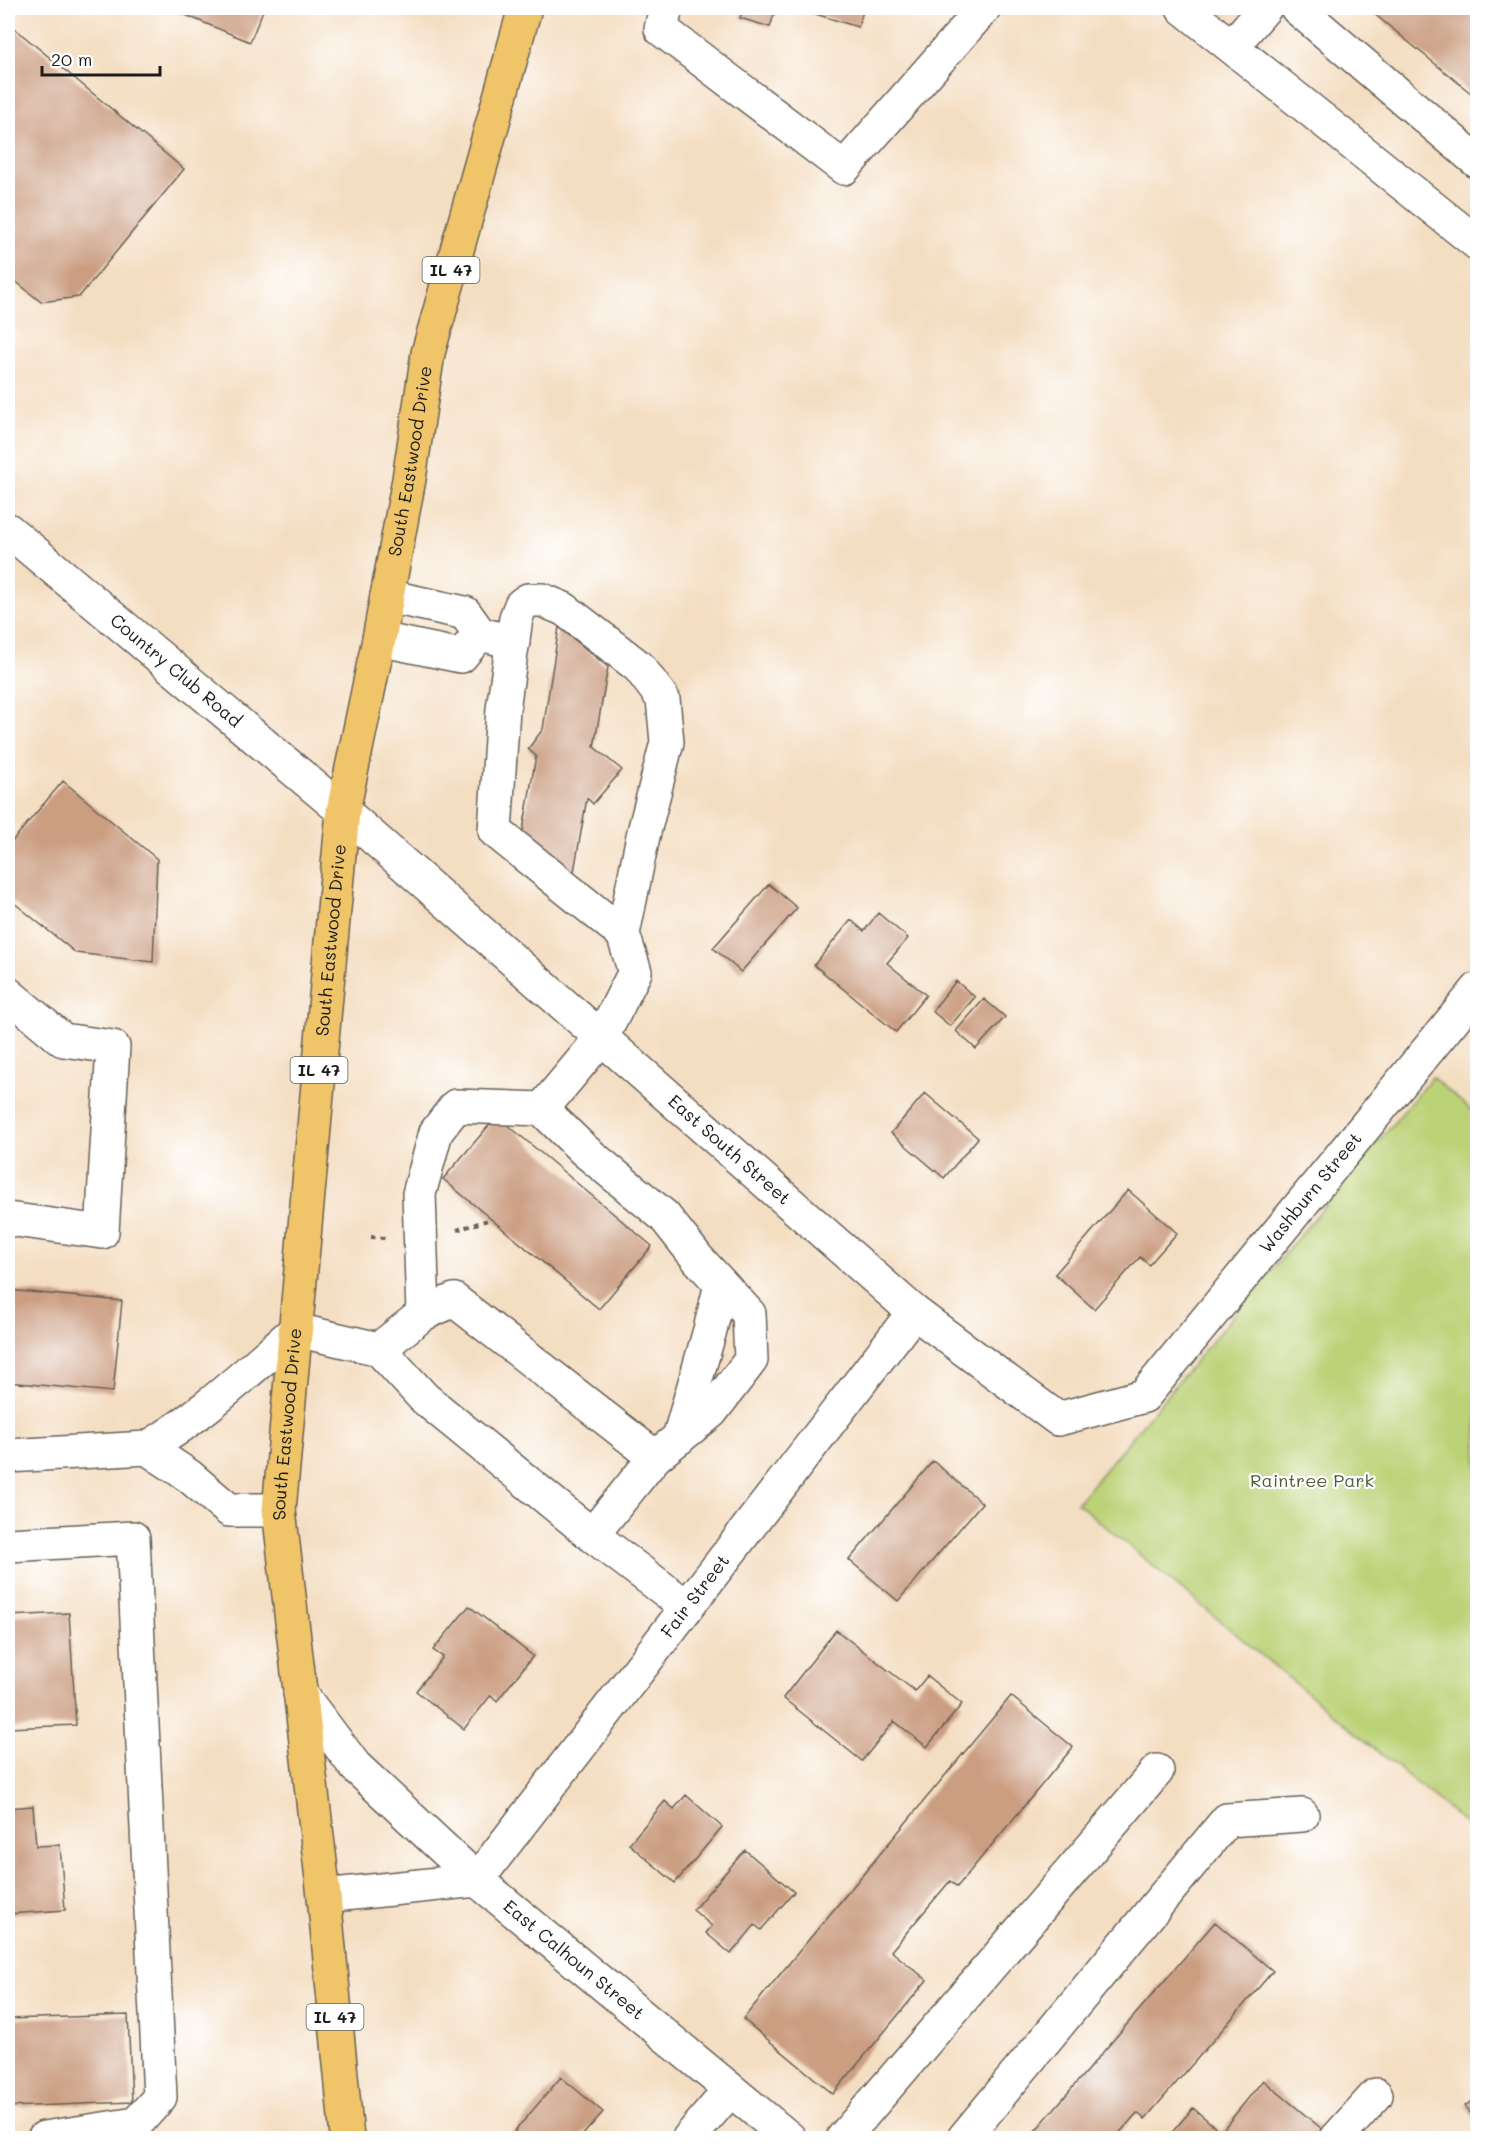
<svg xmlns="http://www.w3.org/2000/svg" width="1485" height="2146" font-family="Mali,sans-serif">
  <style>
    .green { fill: #bcd277; stroke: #6c774a; stroke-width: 1.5 }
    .building { fill: #cb9d81 }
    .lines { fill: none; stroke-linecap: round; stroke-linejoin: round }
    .minor-casing { stroke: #686056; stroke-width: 36 }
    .major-casing { stroke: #686056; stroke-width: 36 }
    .path { stroke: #686056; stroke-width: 4; stroke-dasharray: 4.5 4.5; stroke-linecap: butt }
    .minor { stroke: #fff; stroke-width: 33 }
    .major { stroke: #f0c469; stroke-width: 33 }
    .labels { text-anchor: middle; stroke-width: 4.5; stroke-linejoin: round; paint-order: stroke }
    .shield { fill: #fff; stroke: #606060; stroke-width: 1.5 }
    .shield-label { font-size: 16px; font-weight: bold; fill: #1c1c1c }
    .street-label { font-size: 18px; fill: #1c1c1c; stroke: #fff }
    .park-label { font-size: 18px; fill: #545c3c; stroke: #fff }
  </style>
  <rect width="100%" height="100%" fill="#fff"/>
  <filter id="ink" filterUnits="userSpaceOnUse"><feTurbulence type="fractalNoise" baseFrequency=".0167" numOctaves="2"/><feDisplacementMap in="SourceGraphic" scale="12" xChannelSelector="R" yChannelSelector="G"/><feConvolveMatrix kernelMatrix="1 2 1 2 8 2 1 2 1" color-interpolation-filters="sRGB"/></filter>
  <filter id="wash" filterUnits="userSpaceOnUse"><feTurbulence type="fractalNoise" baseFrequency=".008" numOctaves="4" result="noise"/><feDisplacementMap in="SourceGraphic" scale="24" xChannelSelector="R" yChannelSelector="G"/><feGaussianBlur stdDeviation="1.35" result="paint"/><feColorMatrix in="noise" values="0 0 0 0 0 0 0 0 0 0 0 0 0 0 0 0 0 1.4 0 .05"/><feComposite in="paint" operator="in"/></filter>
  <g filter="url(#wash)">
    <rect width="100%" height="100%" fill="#f4dec2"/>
    <path class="green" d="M1432,1077L1477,1115V1833L1077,1503Z"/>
    <g id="blocks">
      <path class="building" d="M169,8H264L250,42Z
        M743,8H776L770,27L740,18Z
        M796,8H864L858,27Z
        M1376,8H1478V99L1372,12Z
        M8,23L184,169L79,297L41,302L8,275Z
        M559,627L608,667L594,747L622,770L593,804L587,798L573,877L522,836L536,756L528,749L543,729Z
        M63,781L157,859L153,962L76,953L8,898V846Z
        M769,884L797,908L741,972L713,948Z
        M878,913L908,938L887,963L926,995L896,1032L814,965L851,920L864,931Z
        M956,981L975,997L950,1026L932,1011Z
        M984,999L1005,1017L976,1049L956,1031Z
        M925,1093L978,1138L944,1178L891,1133Z
        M497,1116L652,1246L599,1309L443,1179Z
        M1128,1190L1177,1233L1149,1265L1140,1257L1094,1309L1055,1274Z
        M8,1290L122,1301L113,1392L8,1382Z
        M933,1461L982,1503L898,1601L849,1560Z
        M469,1606L533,1656L497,1701L491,1695L464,1729L416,1691L443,1657L433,1650Z
        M69,1613L76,1725L8,1728V1616Z
        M836,1630L915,1691L927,1676L962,1704L927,1747L894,1721L862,1761L783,1698Z
        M1011,1696L1073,1747L957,1887L950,1881L891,1951L927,1980L833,2094L743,2019Z
        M686,1795L722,1827L675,1883L629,1844L665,1801L674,1809Z
        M33,1806L36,1846L60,1845L65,1910L8,1914V1808Z
        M745,1850L794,1892L761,1930L755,1925L731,1954L706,1933L712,1926L693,1910Z
        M1215,1922L1273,1971L1145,2119L1137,2113L1115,2138H1029Z
        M128,2015L132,2102L8,2107V2019Z
        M561,2077L603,2112L580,2138H509Z
        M1263,2080L1322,2129L1314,2138H1167L1193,2108L1221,2132Z
        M1478,2097V2124L1465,2106Z"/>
    </g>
  </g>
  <g filter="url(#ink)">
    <use href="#blocks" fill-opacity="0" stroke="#686056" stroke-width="1.5"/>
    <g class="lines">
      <defs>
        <g id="minor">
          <path d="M666,8L661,29L844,168L984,8"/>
          <path d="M1183,8L1478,244"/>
          <path d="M1297,8L1478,162"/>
          <path d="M1232,46L1265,8"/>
          <path id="s1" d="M8,530L343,811L914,1312L1058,1419L1144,1396L1478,989"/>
          <path d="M387,596L465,613L480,634L513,642"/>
          <path d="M379,639L461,656L480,634"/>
          <path d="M8,994L63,1040L113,1047L102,1232L8,1219"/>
          <path d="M542,1109L602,1037L635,972L623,934L495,831L503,709L516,618L521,605L528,600H542L564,609L639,667L663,699L667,742L643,836L623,934"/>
          <path d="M423,1314L419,1194L436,1132L456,1106L542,1109L584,1150L664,1216L698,1259L749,1314L751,1360L711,1412L655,1457"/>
          <path d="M679,1438L710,1330L721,1284"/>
          <path d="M147,1448L189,1476L229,1510H279"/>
          <path d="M8,1456L147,1448C202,1416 248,1371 296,1330L379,1349L424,1398L592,1535L655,1457L454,1300L423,1314L379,1349"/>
          <path d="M592,1535L687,1607"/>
          <path d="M8,1545L133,1538L160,2097L136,2124L44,2138"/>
          <path id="s2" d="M300,1693L355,1766L477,1880L789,2138"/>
          <path id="s3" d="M477,1880L914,1312"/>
          <path d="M324,1896L477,1880"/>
          <path d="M689,2138L730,2090"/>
          <path d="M843,2138L1157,1771"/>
          <path d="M964,2138L1227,1820L1302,1815"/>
          <path d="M1337,2138L1376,2095"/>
        </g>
        <g id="major">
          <path id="s4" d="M347,2138L324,1896L279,1510L343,811L379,639L409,479L428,353L525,8"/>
        </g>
      </defs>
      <use href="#minor" class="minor-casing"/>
      <use href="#major" class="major-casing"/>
      <path class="path" d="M457,1230L491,1219
        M371,1237L385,1238"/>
      <use href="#minor" class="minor"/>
      <use href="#major" class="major"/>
    </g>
  </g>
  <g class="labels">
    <g class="shield">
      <rect x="422.5" y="257" width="57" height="26" rx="4.5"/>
      <rect x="290.5" y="1057" width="57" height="26" rx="4.5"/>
      <rect x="306.5" y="2004" width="57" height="26" rx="4.5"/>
    </g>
    <g class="shield-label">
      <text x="451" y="276">IL 47</text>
      <text x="319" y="1076">IL 47</text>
      <text x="335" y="2023">IL 47</text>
    </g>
    <g class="street-label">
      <text dy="6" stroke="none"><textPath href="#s4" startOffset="1690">South Eastwood Drive</textPath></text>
      <text dy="6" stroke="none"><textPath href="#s1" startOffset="219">Country Club Road</textPath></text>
      <text dy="6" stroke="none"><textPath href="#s4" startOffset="1204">South Eastwood Drive</textPath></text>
      <text dy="6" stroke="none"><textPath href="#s1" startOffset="951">East South Street</textPath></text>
      <text dy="6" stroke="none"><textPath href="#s1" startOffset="1728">Washburn Street</textPath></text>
      <text dy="6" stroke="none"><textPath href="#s4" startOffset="718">South Eastwood Drive</textPath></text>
      <text dy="6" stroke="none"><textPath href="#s3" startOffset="358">Fair Street</textPath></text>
      <text dy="6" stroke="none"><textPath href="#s2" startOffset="384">East Calhoun Street</textPath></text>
    </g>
    <g class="park-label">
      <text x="1312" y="1487">Raintree Park</text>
    </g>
  </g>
  <rect width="1485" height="2146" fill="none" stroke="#fff" stroke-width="30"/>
  <path d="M42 66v9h118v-9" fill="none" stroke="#1c1c1c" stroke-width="3"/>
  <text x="51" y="66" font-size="18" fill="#1c1c1c" stroke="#ffffff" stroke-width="4.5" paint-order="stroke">20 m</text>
</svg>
